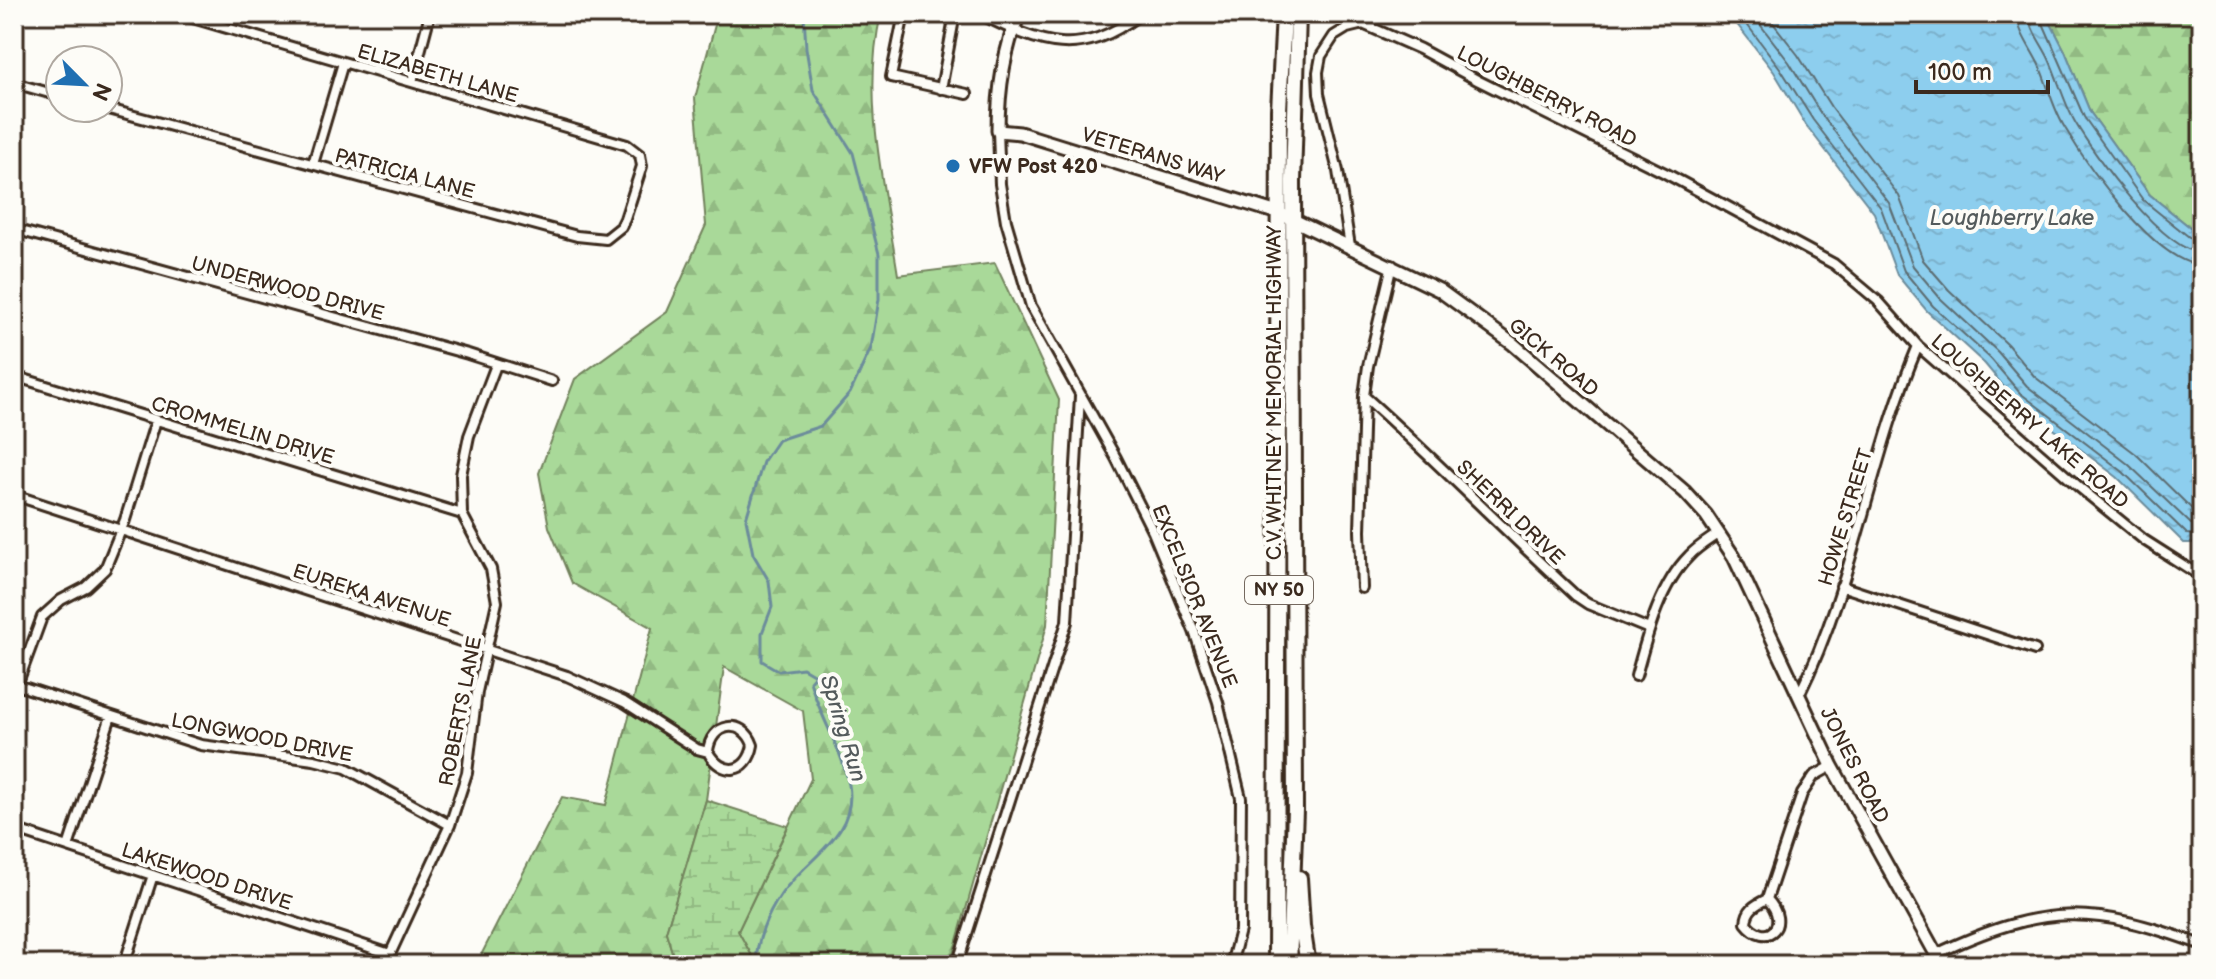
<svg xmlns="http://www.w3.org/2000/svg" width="2216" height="979" font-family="'Balsamiq Sans',sans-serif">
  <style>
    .forest { fill: url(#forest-firs); stroke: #72825c; stroke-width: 2 }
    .wetland { fill: url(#wetland-marsh); stroke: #72825c; stroke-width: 2 }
    .water { fill: url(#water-ripples); stroke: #6c8c9b; stroke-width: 2 }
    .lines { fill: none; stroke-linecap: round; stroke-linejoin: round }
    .shore { stroke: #5c6c71; stroke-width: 2 }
    .stream { stroke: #6c8c9b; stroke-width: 3 }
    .street-casing { stroke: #3b2a1e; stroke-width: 14 }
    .secondary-casing { stroke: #3b2a1e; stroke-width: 17 }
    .highway-casing { stroke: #3b2a1e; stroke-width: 20 }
    .street { stroke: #fdfcf7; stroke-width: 8 }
    .secondary { stroke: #fdfcf7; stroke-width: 11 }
    .highway { stroke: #fdfcf7; stroke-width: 14 }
    .poi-dot { fill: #1f6fb2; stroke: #fdfcf7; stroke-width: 3 }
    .labels { text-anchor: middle; stroke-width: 8; stroke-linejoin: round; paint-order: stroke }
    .shield { fill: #fdfcf7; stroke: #75695f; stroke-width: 2 }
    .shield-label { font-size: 18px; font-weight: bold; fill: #3b2a1e }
    .street-label { font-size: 20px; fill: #3b2a1e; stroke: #fdfcf7 }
    .poi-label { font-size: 20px; font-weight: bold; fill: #3b2a1e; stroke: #fdfcf7; text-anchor: start }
    .water-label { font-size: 22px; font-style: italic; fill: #545b5c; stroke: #fdfcf7 }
  </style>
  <defs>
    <pattern id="forest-firs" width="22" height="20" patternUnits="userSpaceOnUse" patternTransform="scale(2)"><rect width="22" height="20" fill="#a9d999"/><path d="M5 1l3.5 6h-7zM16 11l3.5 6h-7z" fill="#92ba83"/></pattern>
    <pattern id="wetland-marsh" width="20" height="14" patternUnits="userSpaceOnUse" patternTransform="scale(2)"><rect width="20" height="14" fill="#a9d999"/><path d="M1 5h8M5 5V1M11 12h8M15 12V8" fill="none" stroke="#92ba83"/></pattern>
    <pattern id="water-ripples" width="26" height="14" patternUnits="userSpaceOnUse" patternTransform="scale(2)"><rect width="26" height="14" fill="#8dceee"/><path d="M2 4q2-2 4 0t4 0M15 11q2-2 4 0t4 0" fill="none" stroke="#7bb1cc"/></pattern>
  </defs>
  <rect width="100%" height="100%" fill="#fdfcf7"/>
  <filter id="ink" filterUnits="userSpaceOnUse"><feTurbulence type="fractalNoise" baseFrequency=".0125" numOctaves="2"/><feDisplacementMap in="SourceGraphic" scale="16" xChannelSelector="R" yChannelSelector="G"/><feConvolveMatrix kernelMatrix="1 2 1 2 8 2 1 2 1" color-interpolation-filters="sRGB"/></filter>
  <g filter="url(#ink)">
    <path class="forest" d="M718,14H881C861,99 885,190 898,275L995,263L1059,400L1047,625L950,965H757L738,931L811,779L803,711L724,667L706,800L666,932L676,965H476L562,797L606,805L652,628L572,583L549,527L539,473L575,379L667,312L706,225L695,98Z
      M2046,14H2202V237L2149,194L2090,112L2065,51Z"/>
    <path class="wetland" d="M706,800L788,826L738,931L757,965H676L666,932Z"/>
    <path class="water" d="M1729,14H2046L2065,51L2090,112L2149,194L2202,237V543H2184L2117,477L2014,399L1985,364L1927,311L1897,275L1874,213L1806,125L1774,72Z"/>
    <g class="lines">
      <path class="shore" d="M1739,14L1780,68L1813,120L1881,208L1904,271L1933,306L1991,359L2020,393L2122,471L2187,534L2202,535
        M1752,14L1789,62L1821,114L1889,203L1913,266L1940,298L1998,352L2027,386L2128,464L2191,524L2202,525
        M1766,14L1798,55L1831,107L1899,196L1923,260L1949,290L2007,344L2035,377L2136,454L2195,512L2202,513
        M2017,14C2018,33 2031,48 2039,65C2048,85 2053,109 2065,128C2087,165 2156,264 2202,265
        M2029,14C2030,30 2042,44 2049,59C2058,79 2064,103 2075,122C2094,155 2163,251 2202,253
        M2039,14L2084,117L2143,200L2194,241L2202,243"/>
      <path class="stream" d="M756,965C756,942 767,915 780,896C803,860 858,837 849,785C842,749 820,717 810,681L815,675L803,668L779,671L762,661V633L772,607L769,581L753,554L746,519L763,462L778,440L821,426L850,393L871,348L879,299V254L853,153L813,90L806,48L804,14"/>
      <defs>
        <path id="street" d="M904,14L891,77L967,94
          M980,14C1042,45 1080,60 1140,14
          M412,82L430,14
          M14,83L60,96
          M941,89L955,14
          M105,108L577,236L606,239L621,227L625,219L642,166L640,155L627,145L179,14
          M998,131L1000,184L1006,221L1031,306L1116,458L1153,532L1194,631L1218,702L1241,798L1240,930L1231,965
          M313,164L343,63
          M14,229L468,354L552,381
          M1350,246L1338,171L1319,94L1318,72L1321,56L1334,36L1347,28L1363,24L1420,49L1479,81L1665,173L1834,264L1878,301L1918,346L2079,487L2144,540L2202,577
          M14,376L462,514
          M1364,396C1437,461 1504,530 1576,596L1588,604L1649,629
          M14,495L567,676L624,702L697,749L708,752C722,777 748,774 753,745C743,717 710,723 708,752
          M1841,586L2035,650
          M1362,588L1360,531L1364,396L1368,366L1392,265
          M1636,676C1647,636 1659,586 1689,556C1697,547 1709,540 1719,533
          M14,684L201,745L314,760L346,768L450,825
          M17,685L42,617L61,600L86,587L105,569L125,520L156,420
          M1799,695C1854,585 1870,459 1918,346
          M14,829L390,954
          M68,847L111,716
          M1767,899L1802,794L1814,776L1832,766
          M1767,899C1792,925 1766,949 1746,923C1747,909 1755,905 1767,899Z
          M1936,954C2042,904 2092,904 2202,945
          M124,965L153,875
          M385,965L450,825L467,773L477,692L497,602L491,569L462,514L461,475L469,436L496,365
          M957,965L1067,622L1080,396"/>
        <path id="secondary" d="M1019,14C1004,50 998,92 998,131L1020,133L1281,214L1439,290L1513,344L1685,492L1706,515L1734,557L1832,766L1942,965
          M14,15V14"/>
        <path id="highway" d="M1299,878L1302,926L1308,965
          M1276,965L1279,110L1284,14
          M1289,965L1295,810L1293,181L1298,14"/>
      </defs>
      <use href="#street" class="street-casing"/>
      <use href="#secondary" class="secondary-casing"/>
      <use href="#highway" class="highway-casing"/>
      <use href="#street" class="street"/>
      <use href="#secondary" class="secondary"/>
      <use href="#highway" class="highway"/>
    </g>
  </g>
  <circle class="poi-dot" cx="953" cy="166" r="8"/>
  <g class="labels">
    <rect class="shield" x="1245" y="576" width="68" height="28" rx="6"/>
    <g class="shield-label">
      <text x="1279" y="596">NY 50</text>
    </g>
    <g class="street-label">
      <text transform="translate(438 73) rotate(16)" y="7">ELIZABETH LANE</text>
      <text transform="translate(1547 96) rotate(27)" y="7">LOUGHBERRY ROAD</text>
      <text transform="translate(1153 155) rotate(17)" y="7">VETERANS WAY</text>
      <text transform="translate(405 173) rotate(15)" y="7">PATRICIA LANE</text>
      <text transform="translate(288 288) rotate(15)" y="7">UNDERWOOD DRIVE</text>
      <text transform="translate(1554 357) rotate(40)" y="7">GICK ROAD</text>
      <text transform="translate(1274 393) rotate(-90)" y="7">C.V. WHITNEY MEMORIAL HIGHWAY</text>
      <text transform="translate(2030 421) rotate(41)" y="7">LOUGHBERRY LAKE ROAD</text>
      <text transform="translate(243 430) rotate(17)" y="7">CROMMELIN DRIVE</text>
      <text transform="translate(1511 512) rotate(44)" y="7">SHERRI DRIVE</text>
      <text transform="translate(1845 517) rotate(-73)" y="7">HOWE STREET</text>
      <text transform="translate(372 595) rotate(18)" y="7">EUREKA AVENUE</text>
      <text transform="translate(1195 596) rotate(68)" y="7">EXCELSIOR AVENUE</text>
      <text transform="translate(460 711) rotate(-79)" y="7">ROBERTS LANE</text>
      <text transform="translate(262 737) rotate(11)" y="7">LONGWOOD DRIVE</text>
      <text transform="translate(1855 765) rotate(63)" y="7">JONES ROAD</text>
      <text transform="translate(207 876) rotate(18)" y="7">LAKEWOOD DRIVE</text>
    </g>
    <g class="poi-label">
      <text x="969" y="173">VFW Post 420</text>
    </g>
    <g class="water-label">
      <text x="2012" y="225">Loughberry Lake</text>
      <text transform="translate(844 728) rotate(73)" y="8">Spring Run</text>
    </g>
  </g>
  <rect width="2216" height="979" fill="none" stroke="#fdfcf7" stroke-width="48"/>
  <rect x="24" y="24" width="2168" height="931" fill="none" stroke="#3b2a1e" stroke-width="3" filter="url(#ink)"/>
  <g transform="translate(84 84) rotate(114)"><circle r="38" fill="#fdfcf7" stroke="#afa8a0" stroke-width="2"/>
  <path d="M0-6L14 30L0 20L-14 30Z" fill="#1f6fb2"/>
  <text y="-12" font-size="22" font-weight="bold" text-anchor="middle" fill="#3b2a1e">N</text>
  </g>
  <path d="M1916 80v12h132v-12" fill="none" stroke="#3b2a1e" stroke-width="4"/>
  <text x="1928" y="80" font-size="24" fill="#3b2a1e" stroke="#fdfcf7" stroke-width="6" paint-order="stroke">100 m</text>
</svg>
